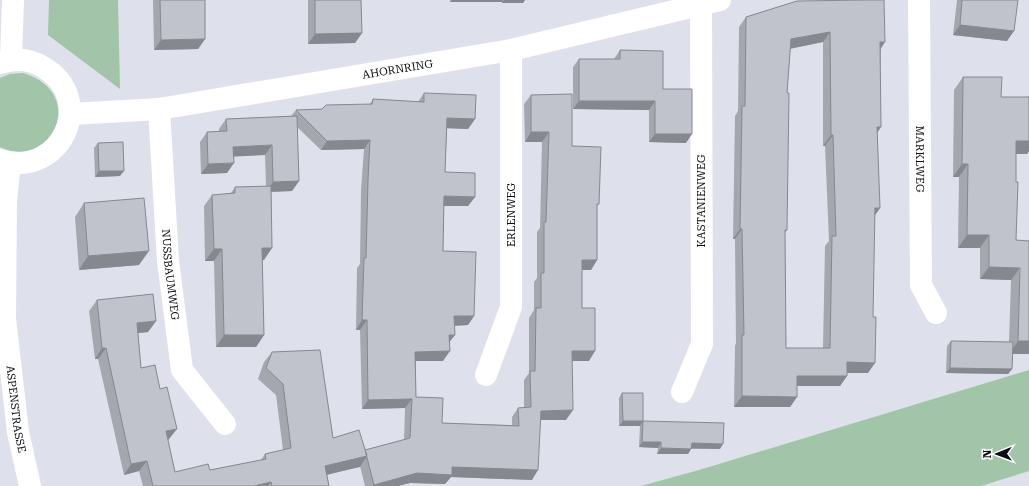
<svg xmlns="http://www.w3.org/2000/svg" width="1029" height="486" font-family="'Roboto Serif',serif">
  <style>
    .green { fill: #a2c4a9 }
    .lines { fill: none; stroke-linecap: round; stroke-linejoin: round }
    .minor { stroke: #fff; stroke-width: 22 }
    .wall { fill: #a5a7af; fill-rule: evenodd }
    .shaded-wall { fill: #86888f }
    .building { fill: #c0c2cc; stroke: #86888f; fill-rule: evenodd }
    .labels { text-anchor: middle; stroke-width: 4; stroke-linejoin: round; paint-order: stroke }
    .street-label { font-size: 11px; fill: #0d0e11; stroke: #fff }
  </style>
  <rect width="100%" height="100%" fill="#dee1eb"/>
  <path class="green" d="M49,0H118L120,89L48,35Z
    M23,73C88,92 53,172 0,147V78L10,74Z
    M1029,370V471L981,486H641L699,470Z"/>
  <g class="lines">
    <g class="minor">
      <path id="s1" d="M919,0L921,285L936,313"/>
      <path d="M11,59L13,0"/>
      <path d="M0,63C15,58 30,59 43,67C98,99 61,179 0,160"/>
      <path id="s2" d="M159,109L168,261L182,370L225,424"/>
      <path id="s3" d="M71,114L159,109L511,50L720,0"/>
      <path id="s4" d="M10,163L6,201L5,318L18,432L30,486"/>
      <path d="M486,375L511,307V50"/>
      <path d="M682,392L702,344L701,6"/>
    </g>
  </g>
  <path class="wall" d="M153,0H205V39L198,49L154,50Z
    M308,0H361L362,33L355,43L308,44Z
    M450,0H525L523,3H502V2H450Z
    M957,0H1018L1007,41L953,35Z
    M797,1L881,49L877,133L880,208L875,215L868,373H847V376L840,386H797V397L790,407H734L735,346L736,343L735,239H733L735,116L738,111L739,27L746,17ZM823,42V146H825L829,241L825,246L823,348H786L785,233L787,230V93L790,49Z
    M620,50L663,89L686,143L649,142V110L573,109V67L579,59H614Z
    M963,77L1001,97H1029V151L1027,154H1016V240L1029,354H1013L1012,369L1008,374L946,373L947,346L951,341L1009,342L1011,280L980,279V248H958L959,177H953L954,90Z
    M424,93L475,119L468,129L447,128L445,172L475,197L468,206H444L443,251L474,316L468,325L454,326L443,361H416V397L442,423L512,425V417L518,408L524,407V380L529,373V318L534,310V282L537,278V232L540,228L542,142H525L524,104L531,95L572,146L599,204L597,206V260L591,270H582V308L589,361H572L566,420H540L532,480L451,477L445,484L410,483L398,486H365L360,466L327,475L329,486H143L139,471L124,475L98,359H95L89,311L97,300L156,321L148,332L138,333L141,368L169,439L168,440L175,472L210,470L261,460L265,454L283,450L276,395L258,379L264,362L272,352L333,438L365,450L404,440L405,408L362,409L360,330H356L357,268L360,264L361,190L364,149L321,150L297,127L299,181L292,191L271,192L264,260H262L264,335L256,347H216L214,261H205L204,206L212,195L231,193L235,187L266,186L265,155L233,156L227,173L201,174L200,142L207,132L219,131V129L226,119L291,116L296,110L322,109L370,104L373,99L418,102Z
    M98,143L120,176L95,177L94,148Z
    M84,203L139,265L79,270L75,217Z
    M622,393L643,421L640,426H619V398Z
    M643,421L720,449H691L688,454H657L658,448L639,447L640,426Z"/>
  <path class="shaded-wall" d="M452,0H503L502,2H450Z
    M504,0H525L523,3H502Z
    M960,25L1014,31L1007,41L953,35Z
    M830,32L823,42L783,50L791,39Z
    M362,33L355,43L308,44L315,34Z
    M205,39L198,49L154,50L161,40Z
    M880,42H885L878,53Z
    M579,101H655L649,110L573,109Z
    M447,118L475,119L468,129L441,128Z
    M877,127H881L874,138Z
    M531,132H549L542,142H525Z
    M655,134H692L686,143L649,142Z
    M831,135H833L825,146H823Z
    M370,140L364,149L321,150L327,141Z
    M1016,141H1029V151L1027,154H1007Z
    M272,145L265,155L226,157L233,147Z
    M234,163L227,173L201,174L208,164Z
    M962,164H968L959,177H953Z
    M99,171H124L120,176L95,177Z
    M299,181L292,191L266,192L273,182Z
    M444,196L475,197L468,206H437Z
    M875,208H880L873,218Z
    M740,229H742L735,239H733Z
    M967,235H989L980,248H958Z
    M262,248H272L264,260H254Z
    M214,249H222L214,261H205Z
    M149,251L139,265L79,270L88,256Z
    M582,260H597L591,270H575Z
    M989,267L1020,268L1011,280L980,279Z
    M454,316H474L468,325L448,326Z
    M362,320H367L360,330H356Z
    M156,321L148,332L129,334L137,323Z
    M224,335H264L256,347H216Z
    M449,335H455L448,344Z
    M1018,341H1029V354H1009Z
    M102,348H106L98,359H95Z
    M450,351L443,361H409L415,352Z
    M572,351H595L589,361H565Z
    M847,362L875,363L868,373H839Z
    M950,368L1012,369L1008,374L946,373Z
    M797,376H847L840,386H790Z
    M742,396L797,397L790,407H734Z
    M412,399L405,408L362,409L368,400Z
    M573,410L566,420H534L541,411Z
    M623,421H643L640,426H619Z
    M177,429L169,439L158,442L166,431Z
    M642,442H661L658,448L639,447Z
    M692,443L723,444L720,449L688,448Z
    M661,448L691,449L688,454H657Z
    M367,456L360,467L317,477L325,466Z
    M147,461L139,471L124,475L131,464Z
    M452,467L538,470L532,480L451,477L445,484L410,483L398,486H373L374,485L417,473Z
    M271,482L268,486H254Z"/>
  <path class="building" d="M160,0H205V39L161,40Z
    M315,0H361L362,33L315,34Z
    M866,0H884L885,42H880L881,127H877L880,208H875L873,317H876L875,363L847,362V376H797V397L742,396V335H744L742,229H740L742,106H745L746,17L797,1ZM830,32L831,135H833L836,236H832L830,348H786L785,230H787L789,93H787L791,39Z
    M962,0H1018L1014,31L960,25Z
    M620,50L663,51V89H692V134H655V101H579V59H620Z
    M963,77H1002L1001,97H1029V141H1016V182H1018L1016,240L1029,241V341H1018L1020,268L989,267V235H967L968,164H962Z
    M424,93L476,95L475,119L447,118L445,172L475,173V197L444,196L443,251L476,252L474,316H454L455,335H449L450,351L415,352L416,397L443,398L442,423L519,426L518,408L531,407L530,371H535L536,308H541V273H544V222H546L549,132H531V95L572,94V146L601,147L599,204H597V260H582V308H595V351H572L573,410L541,411L538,470L452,467V475L417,473L374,485L365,450L410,438L412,399L368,400L367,320H362L364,258H366L368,180L370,140L327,141L296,110L322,109L326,105L372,104L373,99L424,102Z
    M297,116L299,181L273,182L272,145L233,147L234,163L208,164L207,132L227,131L226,119Z
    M123,142L124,171H99L98,143Z
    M271,186L272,248H262L264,335H224L222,249H214L212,195L235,193V187Z
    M144,198L149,251L88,256L84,203Z
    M153,294L156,321L137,323L141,368L155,365L160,389L167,387L177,429L166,431L175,472L208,464L210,470L266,459L265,454L291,448L283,384L266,368L272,352L320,350L333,438L359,430L367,456L325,466L329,486H272L271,482L254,486H153L147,461L131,464L106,348H102L97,300Z
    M951,341L1013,342L1012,369L950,368Z
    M622,393H643V421H623Z
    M643,421L724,423L723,444L692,443L691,449L661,448V442H642Z"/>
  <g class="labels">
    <g class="street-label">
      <text dy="4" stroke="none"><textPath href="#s3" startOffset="330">AHORNRING</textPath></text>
      <text dy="4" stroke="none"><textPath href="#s1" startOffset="159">MARKLWEG</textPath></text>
      <text transform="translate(701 201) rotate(-90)" y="4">KASTANIENWEG</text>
      <text transform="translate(511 215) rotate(-90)" y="4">ERLENWEG</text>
      <text dy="4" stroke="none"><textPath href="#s2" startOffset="166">NUSSBAUMWEG</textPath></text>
      <text dy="4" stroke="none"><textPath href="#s4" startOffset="247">ASPENSTRASSE</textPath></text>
    </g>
  </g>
  <g transform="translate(997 454) rotate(269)" stroke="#ffffff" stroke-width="3" paint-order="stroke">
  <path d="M0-3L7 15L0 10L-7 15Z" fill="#0d0e11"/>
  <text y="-6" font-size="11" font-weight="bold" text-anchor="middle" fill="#0d0e11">N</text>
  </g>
</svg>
